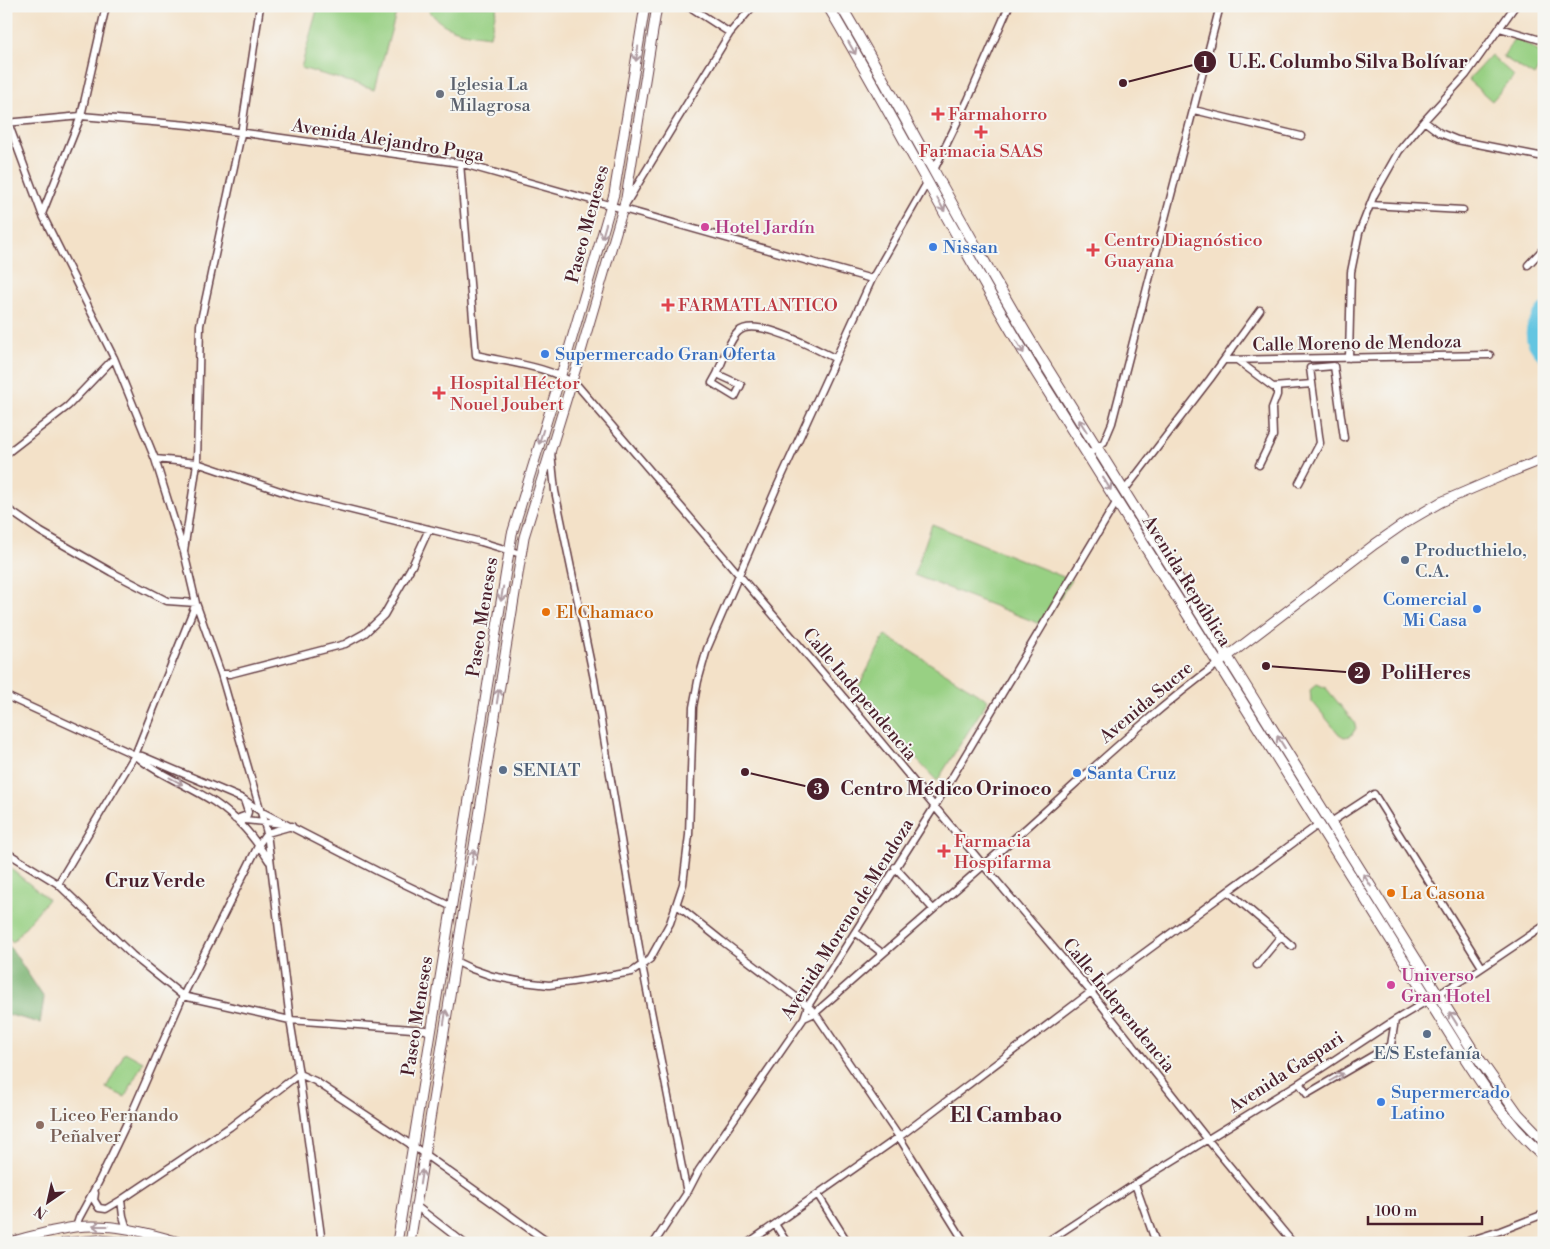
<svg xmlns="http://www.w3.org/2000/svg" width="1550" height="1249" font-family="'Libre Bodoni',serif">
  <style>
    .green { fill: #98d083; stroke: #717857 }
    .forest { fill: #7ab271; stroke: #62684e }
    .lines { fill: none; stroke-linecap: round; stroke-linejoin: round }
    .river { stroke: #63c5e1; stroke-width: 14 }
    .street-casing { stroke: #633c43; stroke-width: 9 }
    .secondary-casing { stroke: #633c43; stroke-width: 11 }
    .primary-casing { stroke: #633c43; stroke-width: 12 }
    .street { stroke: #fff; stroke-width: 6 }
    .secondary { stroke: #fff; stroke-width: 9 }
    .primary { stroke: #fff; stroke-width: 10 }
    .oneway { stroke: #ae9aa0 }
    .worship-dot { fill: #6b7280; stroke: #f6f6f2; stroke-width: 2 }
    .health-dot { fill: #e0444e; stroke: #f6f6f2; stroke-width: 2 }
    .hotel-dot { fill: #d1479c; stroke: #f6f6f2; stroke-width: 2 }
    .shop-dot { fill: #3f7fe0; stroke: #f6f6f2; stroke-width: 2 }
    .service-dot { fill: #5c6f8a; stroke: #f6f6f2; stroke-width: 2 }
    .food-dot { fill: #e8710a; stroke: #f6f6f2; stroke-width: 2 }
    .education-dot { fill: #8d6e63; stroke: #f6f6f2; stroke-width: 2 }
    .labels { text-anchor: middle; stroke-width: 4; stroke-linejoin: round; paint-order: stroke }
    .worship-label { font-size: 18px; fill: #5b616d; stroke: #f6f6f2; text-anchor: start }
    .health-label { font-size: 18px; fill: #be3a42; stroke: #f6f6f2; text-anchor: start }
    .street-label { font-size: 18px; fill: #4a1f2b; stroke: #f6f6f2 }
    .hotel-label { font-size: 18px; fill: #b23c85; stroke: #f6f6f2; text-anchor: start }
    .shop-label { font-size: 18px; fill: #366cbe; stroke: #f6f6f2; text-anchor: start }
    .service-label { font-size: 18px; fill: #4e5e75; stroke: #f6f6f2; text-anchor: start }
    .food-label { font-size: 18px; fill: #c56008; stroke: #f6f6f2; text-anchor: start }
    .education-label { font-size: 18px; fill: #785e54; stroke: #f6f6f2; text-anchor: start }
    .neighbourhood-label { font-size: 19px; font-weight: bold; fill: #4a1f2b; stroke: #f6f6f2 }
    .district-label { font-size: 22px; font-weight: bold; fill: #4a1f2b; stroke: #f6f6f2 }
    .leader { fill: none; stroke: #4a1f2b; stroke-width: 2 }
    .callout-dot { fill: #4a1f2b; stroke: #f6f6f2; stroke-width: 2 }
    .mark-label { font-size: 15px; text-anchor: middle; font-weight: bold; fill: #fff }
    .callout-label { font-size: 19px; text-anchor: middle; font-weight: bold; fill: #4a1f2b; stroke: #f6f6f2; stroke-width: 4; stroke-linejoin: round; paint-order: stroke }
  </style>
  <rect width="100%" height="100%" fill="#f6f6f2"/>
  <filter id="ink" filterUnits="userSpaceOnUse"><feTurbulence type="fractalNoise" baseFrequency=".02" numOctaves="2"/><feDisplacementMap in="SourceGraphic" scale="10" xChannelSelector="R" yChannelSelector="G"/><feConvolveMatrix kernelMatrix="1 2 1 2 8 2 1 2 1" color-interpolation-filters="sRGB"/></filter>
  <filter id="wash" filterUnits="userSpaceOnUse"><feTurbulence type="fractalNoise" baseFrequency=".0096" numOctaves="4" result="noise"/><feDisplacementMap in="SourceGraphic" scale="20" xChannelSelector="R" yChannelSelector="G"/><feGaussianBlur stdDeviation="1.12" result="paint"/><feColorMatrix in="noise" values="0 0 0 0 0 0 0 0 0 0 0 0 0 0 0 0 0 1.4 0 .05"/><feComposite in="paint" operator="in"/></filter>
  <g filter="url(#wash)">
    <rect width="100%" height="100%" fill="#f3e1c8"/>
    <path class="green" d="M318,6H398L375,89L301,68Z
      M427,6H497L490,36C466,33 439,31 427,6Z
      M1515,37L1544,55V60L1534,76L1503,57Z
      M1491,55L1514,76L1492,101L1468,80Z
      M932,524L1071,580L1043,625L914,575Z
      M885,635L988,700L937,781L855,694Z
      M1317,684L1326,688L1354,722L1356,728L1351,736L1344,737L1339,734L1311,700L1310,690Z
      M6,865L48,899L13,942L6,936Z
      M125,1052L143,1062L125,1097L106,1088Z"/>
    <path class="forest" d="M6,944L13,951L44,998L40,1023L6,1014Z"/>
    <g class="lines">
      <path class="river" d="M1544,310C1530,327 1528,340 1544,355"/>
    </g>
  </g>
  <g filter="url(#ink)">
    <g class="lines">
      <defs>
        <path id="street" d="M680,6L690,7L730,33
          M1500,28L1544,41
          M1194,110L1301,136
          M6,117L42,214L114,358L155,459L184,552L196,603L221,674L267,833L290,1020L299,1074L322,1243
          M1424,121L1440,133L1457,140L1544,157
          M6,123L81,116L188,125L460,163L872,279
          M460,163L476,355C510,363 548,366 577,385L856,712L984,866L1091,992L1208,1140L1293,1243
          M933,172L968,100L1009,6
          M627,202L730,33L753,6
          M1370,205L1463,210
          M42,214L81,116L106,6
          M1528,265L1544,248
          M1349,358L1351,272L1359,233L1374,195L1399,151L1424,121L1466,75L1515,6
          M1224,360L1490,355
          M1237,360L1273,387L1312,384
          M717,374C723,361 728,342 738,332C756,315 816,350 835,358
          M717,374L741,385L735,397L712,383Z
          M551,452L555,491L594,679L642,965L687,1193
          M6,454L68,406L114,358
          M1088,455L1104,442L1112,423L1220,6
          M155,459L197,463L295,496L481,542L521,554
          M1259,465L1273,436L1272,408L1277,395V387
          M1299,483L1320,443L1310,368L1334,366L1344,438
          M1124,491L1210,379L1260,310
          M6,508L41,532L111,572L167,601L196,603L135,755L58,884
          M184,551L197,463L200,325L241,134L260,6
          M221,674H230L345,644L365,633L384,615L413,564L429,529
          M6,696L135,755L142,756L243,799L260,811L379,872L448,905L452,909
          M135,755C158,775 188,785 214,802C239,819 253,836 269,861
          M239,818L247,815L248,812L244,800
          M235,819L284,824
          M1331,822L1374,794L1482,967
          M6,852L58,884L132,955L183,996L290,1020L426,1030L430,1033
          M895,867L933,909
          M1229,892L1292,946
          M677,905L722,941L808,1006L815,1013L899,1137L965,1243
          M855,932L882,953
          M455,961L472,969L492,976L523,982L549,985L572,982L632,972L642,965L650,959L670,923L683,884L689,835L693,707L698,681L707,649L776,489L872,279L928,181
          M1257,965L1281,936
          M804,1018L815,1013C884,952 954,892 1023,831C1087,774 1149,714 1219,663
          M1299,1083L1307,1094L1391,1045L1395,1020
          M1135,1184L1156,1243
          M95,1193L94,1200L99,1208L106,1209L121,1200
          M818,1195L848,1243
          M416,1206L464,1243
          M775,1224L787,1243
          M76,1227L79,1218L99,1181L134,1108L183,996L259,844L267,833L292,826
          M127,1229L123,1216L121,1200L230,1127L299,1074L315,1081L413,1146L549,1243
          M654,1243L687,1193L699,1170L804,1018L808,1006L935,806L1117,501
          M748,1243L899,1137L1091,992L1319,824
          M1045,1243L1135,1184L1299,1083L1395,1020L1474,973L1544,926
          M1462,1243L1500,1231L1544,1214"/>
        <path id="secondary" d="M1219,663L1375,544L1405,523L1441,502L1511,472L1544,459
          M6,1243C29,1237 52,1230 75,1227C112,1223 147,1232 182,1243
          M64,1243L99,1240L129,1243
          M397,1243L512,534L568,352L614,194L645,6
          M410,1243L524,537L580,355L626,198L657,6"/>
        <path id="primary" d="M828,6C899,126 962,250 1034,369L1463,1055C1487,1091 1510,1128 1544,1156
          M841,6C911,124 972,247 1044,363L1472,1049L1518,1114L1544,1141"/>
      </defs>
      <use href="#street" class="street-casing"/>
      <use href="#secondary" class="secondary-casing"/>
      <use href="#primary" class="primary-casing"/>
      <use href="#street" class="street"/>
      <use href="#secondary" class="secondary"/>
      <use href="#primary" class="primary"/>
    </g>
    <defs><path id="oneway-shaft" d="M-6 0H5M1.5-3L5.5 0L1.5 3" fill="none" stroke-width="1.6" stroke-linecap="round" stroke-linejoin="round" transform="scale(1.25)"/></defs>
    <g class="oneway">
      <use href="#oneway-shaft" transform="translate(852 48) rotate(60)"/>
      <use href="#oneway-shaft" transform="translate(637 54) rotate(99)"/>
      <use href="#oneway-shaft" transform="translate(941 205) rotate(61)"/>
      <use href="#oneway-shaft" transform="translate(604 231) rotate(106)"/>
      <use href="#oneway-shaft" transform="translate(1020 347) rotate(59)"/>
      <use href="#oneway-shaft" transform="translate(1083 426) rotate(-122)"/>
      <use href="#oneway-shaft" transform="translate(541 437) rotate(107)"/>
      <use href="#oneway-shaft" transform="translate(1107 484) rotate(58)"/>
      <use href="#oneway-shaft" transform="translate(502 594) rotate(99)"/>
      <use href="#oneway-shaft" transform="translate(498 696) rotate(-81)"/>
      <use href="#oneway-shaft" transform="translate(1281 742) rotate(-122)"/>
      <use href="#oneway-shaft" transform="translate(176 781) rotate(28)"/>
      <use href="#oneway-shaft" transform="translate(473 857) rotate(-81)"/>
      <use href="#oneway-shaft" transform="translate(1367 880) rotate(-122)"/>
      <use href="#oneway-shaft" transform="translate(445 1017) rotate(-81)"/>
      <use href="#oneway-shaft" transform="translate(1453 1018) rotate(-122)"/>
      <use href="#oneway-shaft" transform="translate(1337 1077) rotate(-30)"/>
      <use href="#oneway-shaft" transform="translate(421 1177) rotate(-81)"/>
      <use href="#oneway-shaft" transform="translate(100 1226) rotate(-180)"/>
    </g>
  </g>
  <circle class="worship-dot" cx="440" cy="94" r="5"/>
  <g class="health-dot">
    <path d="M935.5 106.5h5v5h5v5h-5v5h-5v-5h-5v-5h5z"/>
    <path d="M978.5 124.5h5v5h5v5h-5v5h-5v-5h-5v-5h5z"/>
    <path d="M1090.5 242.5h5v5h5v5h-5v5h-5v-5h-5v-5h5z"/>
    <path d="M665.5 297.5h5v5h5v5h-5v5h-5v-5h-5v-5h5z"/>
    <path d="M436.5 385.5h5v5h5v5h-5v5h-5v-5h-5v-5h5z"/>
    <path d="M941.5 843.5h5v5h5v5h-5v5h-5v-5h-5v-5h5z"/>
  </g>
  <g class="hotel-dot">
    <circle cx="705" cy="227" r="5"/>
    <circle cx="1391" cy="985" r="5"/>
  </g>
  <g class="shop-dot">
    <circle cx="933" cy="247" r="5"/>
    <circle cx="545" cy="354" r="5"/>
    <circle cx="1477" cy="609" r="5"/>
    <circle cx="1077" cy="773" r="5"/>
    <circle cx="1381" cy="1102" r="5"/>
  </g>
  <g class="service-dot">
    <circle cx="1405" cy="560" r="5"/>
    <circle cx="503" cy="770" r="5"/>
    <circle cx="1427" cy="1034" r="5"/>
  </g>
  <g class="food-dot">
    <circle cx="546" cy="612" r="5"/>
    <circle cx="1391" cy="893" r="5"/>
  </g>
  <circle class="education-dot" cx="40" cy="1125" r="5"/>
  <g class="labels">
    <g class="worship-label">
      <text x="450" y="90">Iglesia La<tspan x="450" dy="21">Milagrosa</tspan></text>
    </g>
    <g class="health-label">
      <text x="948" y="120">Farmahorro</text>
      <text x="981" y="157" text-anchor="middle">Farmacia SAAS</text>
      <text x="1104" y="246">Centro Diagnóstico<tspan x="1104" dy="21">Guayana</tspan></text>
      <text x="678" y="311">FARMATLANTICO</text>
      <text x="450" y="389">Hospital Héctor<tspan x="450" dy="21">Nouel Joubert</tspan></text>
      <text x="954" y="847">Farmacia<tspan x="954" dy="21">Hospifarma</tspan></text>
    </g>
    <g class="street-label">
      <text transform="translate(388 140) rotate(9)" y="6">Avenida Alejandro Puga</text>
      <text transform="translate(587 224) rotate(-75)" y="6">Paseo Meneses</text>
      <text transform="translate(1357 343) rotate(-1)" y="6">Calle Moreno de Mendoza</text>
      <text transform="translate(1187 581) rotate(58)" y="6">Avenida República</text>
      <text transform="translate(482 617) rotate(-81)" y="6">Paseo Meneses</text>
      <text transform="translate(860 694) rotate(50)" y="6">Calle Independencia</text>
      <text transform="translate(1146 702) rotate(-40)" y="6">Avenida Sucre</text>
      <text transform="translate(847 919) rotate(-58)" y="6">Avenida Moreno de Mendoza</text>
      <text transform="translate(1119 1005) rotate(51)" y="6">Calle Independencia</text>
      <text transform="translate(417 1016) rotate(-81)" y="6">Paseo Meneses</text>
      <text transform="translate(1286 1072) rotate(-33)" y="6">Avenida Gaspari</text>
    </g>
    <g class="hotel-label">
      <text x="715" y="233">Hotel Jardín</text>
      <text x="1401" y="981">Universo<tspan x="1401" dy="21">Gran Hotel</tspan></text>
    </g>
    <g class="shop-label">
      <text x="943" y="253">Nissan</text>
      <text x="555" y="360">Supermercado Gran Oferta</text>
      <text x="1467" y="605" text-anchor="end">Comercial<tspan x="1467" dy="21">Mi Casa</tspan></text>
      <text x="1087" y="779">Santa Cruz</text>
      <text x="1391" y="1098">Supermercado<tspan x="1391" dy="21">Latino</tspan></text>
    </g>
    <g class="service-label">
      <text x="1415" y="556">Producthielo,<tspan x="1415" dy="21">C.A.</tspan></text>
      <text x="513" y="776">SENIAT</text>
      <text x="1427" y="1059" text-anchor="middle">E/S Estefanía</text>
    </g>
    <g class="food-label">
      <text x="556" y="618">El Chamaco</text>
      <text x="1401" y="899">La Casona</text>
    </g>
    <g class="education-label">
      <text x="50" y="1121">Liceo Fernando<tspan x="50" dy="21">Peñalver</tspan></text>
    </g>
    <g class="neighbourhood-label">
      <text x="155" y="887">Cruz Verde</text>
    </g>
    <g class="district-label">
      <text x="1006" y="1122">El Cambao</text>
    </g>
  </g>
  <path class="leader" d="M1123 83L1205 62M1266 666L1359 673M745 772L818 789"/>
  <g class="callout-dot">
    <circle cx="1123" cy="83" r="5"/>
    <circle cx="1266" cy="666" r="5"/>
    <circle cx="745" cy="772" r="5"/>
    <circle cx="1205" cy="62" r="12"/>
    <circle cx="1359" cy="673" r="12"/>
    <circle cx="818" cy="789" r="12"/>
  </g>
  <g class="mark-label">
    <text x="1205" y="67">1</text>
    <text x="1359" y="678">2</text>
    <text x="818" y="794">3</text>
  </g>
  <g class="callout-label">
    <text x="1348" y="68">U.E. Columbo Silva Bolívar</text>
    <text x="1426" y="679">PoliHeres</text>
    <text x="946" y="795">Centro Médico Orinoco</text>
  </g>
  <rect width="1550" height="1249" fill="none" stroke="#f6f6f2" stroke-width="25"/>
  <g transform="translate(48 1202) rotate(214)" stroke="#f6f6f2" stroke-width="4" paint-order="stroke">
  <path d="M0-4L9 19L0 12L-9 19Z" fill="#4a1f2b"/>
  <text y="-8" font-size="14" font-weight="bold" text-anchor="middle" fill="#4a1f2b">N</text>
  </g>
  <path d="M1368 1216v8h114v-8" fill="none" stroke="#4a1f2b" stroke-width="2.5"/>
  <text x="1375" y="1216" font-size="15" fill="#4a1f2b" stroke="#f6f6f2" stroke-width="4" paint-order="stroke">100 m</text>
</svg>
